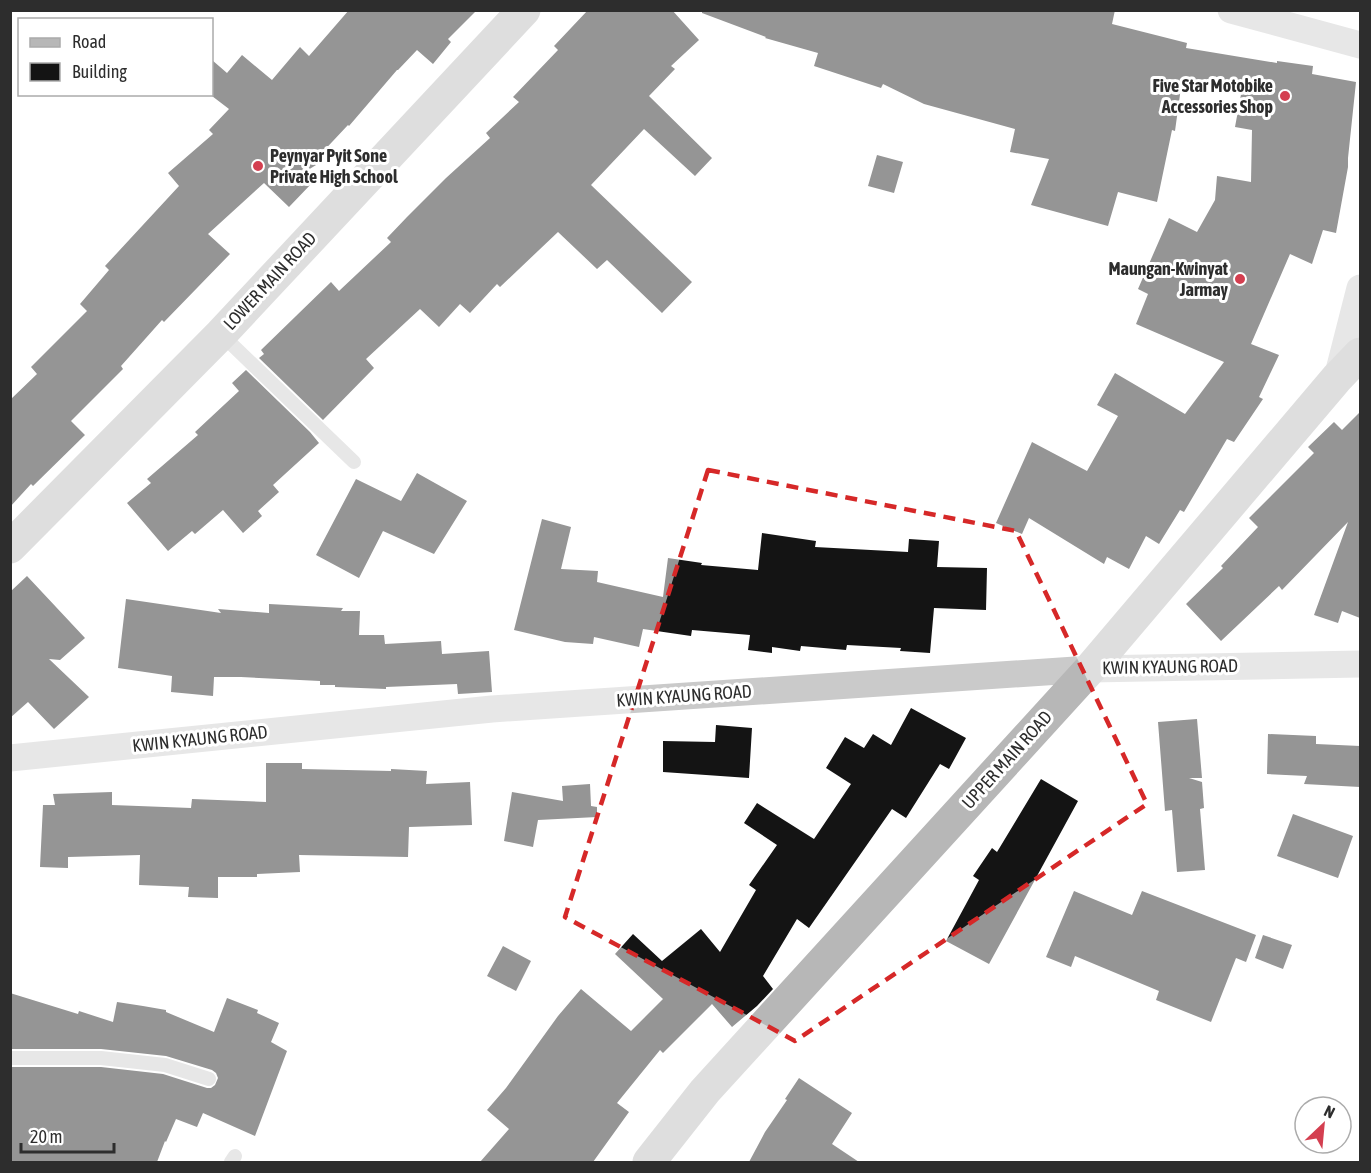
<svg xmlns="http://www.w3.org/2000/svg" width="1371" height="1173" font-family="'Asap Condensed',sans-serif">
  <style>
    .building { fill: #141414 }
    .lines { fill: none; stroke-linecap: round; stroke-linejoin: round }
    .lane { stroke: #cacaca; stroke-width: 14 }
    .street { stroke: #cacaca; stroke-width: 27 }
    .secondary { stroke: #b7b7b7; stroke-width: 33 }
    .marked { fill: none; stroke: #d62828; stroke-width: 4.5; stroke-dasharray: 12 8; stroke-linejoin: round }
    .poi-dot { fill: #d43f50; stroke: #fff; stroke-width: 2 }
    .labels { text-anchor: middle; stroke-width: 6; stroke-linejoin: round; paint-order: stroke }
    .poi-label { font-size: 18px; font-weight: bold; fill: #2d2d2d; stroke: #fff; text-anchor: end }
    .street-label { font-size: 18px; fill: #2d2d2d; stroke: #fff }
  </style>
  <rect width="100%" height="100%" fill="#fff"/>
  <path class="building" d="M349,10H477L448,39L451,42L433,64L417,50L398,70H397L349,126L348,125L317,158L321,162L303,173L313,182L289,207L264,183L208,234L230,254L164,322L162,320L121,366L123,369L71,421L85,435L33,486L31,484L10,507V400L37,374L31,367L87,311L80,304L109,270L105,266L179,186L168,173L213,134L209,130L229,109L212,96V60L227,73L242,55L272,80L300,47L309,56Z
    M588,10H672L699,40L671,66L675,69L649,96L712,158L695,176L644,129L591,185L692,282L662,313L607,260L597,269L558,232L500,287L497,284L470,313L460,304L439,327L420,309L366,359L374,368L323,420L259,358L264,354L261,350L331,282L339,291L391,242L387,238L407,217L446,178L490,138L486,133L519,102L513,97L558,50L554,46Z
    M702,10H1115L1112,24L1187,43L1186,48L1277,63V61L1313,66L1312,74L1356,82L1348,158V167L1336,233L1323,230L1312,264L1290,254L1251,344L1279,355L1259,397L1263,399L1234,442L1227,439L1184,512L1180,510L1159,544L1146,536L1129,569L1107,557L1104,564L1029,518L1022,534L996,523L1032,442L1087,471L1118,416L1097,405L1115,373L1185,414L1224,362L1136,324L1148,294L1138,289L1169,218L1197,232L1215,200L1217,176L1251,182L1252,130L1235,127L1242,89L1182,80L1175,131L1172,130L1157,202L1118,192L1108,226L1031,205L1049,159L1010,152L1015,129L924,104L883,84L881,88L814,66L818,53L765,38L766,37L702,13Z
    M877,155L903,162L894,193L868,186Z
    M246,370L310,432L319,443L273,485L279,492L258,511L262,516L243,533L223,510L195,534L192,531L168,551L127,503L151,483L147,479L198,435L195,432L239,391L232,383Z
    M1360,412V618L1342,611L1338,623L1314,615L1348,522L1282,590L1279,586L1221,641L1186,604L1223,568L1221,566L1258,527L1249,518L1314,453L1308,447L1334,422L1342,430Z
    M417,473L467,501L434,554L383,531L359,578L316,555L356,479L401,501Z
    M542,519L571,527L561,569L598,571L597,582L663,597L668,558L702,563L701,565L758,570L762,533L816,541L815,547L908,552L909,539L939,541L937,567L987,568L986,610L934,608L930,653L900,651L901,648L847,645L846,650L801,646L800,651L772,647V653L748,650L750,635L692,630L691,636L643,629L639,647L594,637L593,644L565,642L514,630Z
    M27,576L85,638L60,660L49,659L89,697L54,729L28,702L10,718V592Z
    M126,599L221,613L218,609L269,613V604L343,608L341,611H360L359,635H384L385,644L441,641L442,654L489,651L492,692L458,694L457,684L386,687V689L335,687V685H320V681L241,677H214L213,696L171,692L172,676L118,668Z
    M911,708L966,738L949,769L940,764L906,818L892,809L809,928L797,919L763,976L773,989L757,1006L732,1027L712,1004L663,1053L660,1050L617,1103L629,1112L593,1162H480L509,1129L487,1110L506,1088L558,1016L581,989L631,1031L663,999L615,954L633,934L662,961L701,929L720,952L756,890L749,885L777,845L744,823L757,803L814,839L851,784L826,768L845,737L864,748L873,734L891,745Z
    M1197,719L1202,778H1189L1202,782L1204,808L1200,809L1205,870L1177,872L1172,810L1165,811L1158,722Z
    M716,725L752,728L749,778L663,772V741L715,742Z
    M1268,734L1316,736V744L1360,746V787L1304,784L1307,776L1267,774Z
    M266,763H302V769L391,771V769L427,771L426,784L470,782L472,825L409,827L408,857L299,855L300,872L257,874V877H218V898L188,897L189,887L139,885L140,855L68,857V868L40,867L43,805H55L53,794L112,792V805L191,808L192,799L266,802Z
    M1041,779L1078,801L989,964L946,941L979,880L973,876L992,848L997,852Z
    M590,784L591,806L597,807V817L538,820L533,847L504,841L512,792L563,801L562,786Z
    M1293,814L1353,836L1338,878L1277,856Z
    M1074,891L1132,915L1142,891L1256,935L1246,962L1236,958L1211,1022L1156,1000L1159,991L1075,956L1071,967L1046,957Z
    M1263,935L1292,945L1283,969L1255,958Z
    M503,946L531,961L516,991L487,976Z
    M10,993L78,1014L79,1011L113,1022L117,1002L143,1006L166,1010V1012L214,1032L227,998L258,1010L257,1013L279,1023L271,1042L287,1051L255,1136L203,1113L197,1127L176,1119L166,1142L165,1141L157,1162H10V1067H101L163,1074L207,1088H211L215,1085L218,1078L216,1073L212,1070L166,1056L101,1049H10Z
    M799,1078L852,1113L832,1144L859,1162H749L765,1132L787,1100L785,1099Z"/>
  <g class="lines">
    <path class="lane" d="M221,334L354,462
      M10,1058H101L165,1065L209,1079
      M231,1162L235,1156"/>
    <path class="street" d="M1231,10L1360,45
      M1337,378L1360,288
      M10,758L492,709L1090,669L1360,664"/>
    <path class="secondary" d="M10,547L221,334L524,10
      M649,1162L705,1091L1090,669L1337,378L1360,354"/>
  </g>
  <path d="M0 0H1371V1173H0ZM708,470L1016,531L1147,804L795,1041L565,917Z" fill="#fff" fill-opacity=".55" fill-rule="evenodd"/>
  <path class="marked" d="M708,470L1016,531L1147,804L795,1041L565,917Z"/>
  <g class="poi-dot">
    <circle cx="1285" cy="96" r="6"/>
    <circle cx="258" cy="166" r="6"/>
    <circle cx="1240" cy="279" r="6"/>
  </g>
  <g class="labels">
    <g class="poi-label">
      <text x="1273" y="92">Five Star Motobike<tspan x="1273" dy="21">Accessories Shop</tspan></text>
      <text x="270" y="162" text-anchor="start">Peynyar Pyit Sone<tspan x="270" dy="21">Private High School</tspan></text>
      <text x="1228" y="275">Maungan-Kwinyat<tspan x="1228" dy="21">Jarmay</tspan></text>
    </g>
    <g class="street-label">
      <text transform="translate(270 281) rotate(-47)" y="6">LOWER MAIN ROAD</text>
      <text transform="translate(1170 667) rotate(-1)" y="6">KWIN KYAUNG ROAD</text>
      <text transform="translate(684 696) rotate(-4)" y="6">KWIN KYAUNG ROAD</text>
      <text transform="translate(200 739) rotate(-6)" y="6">KWIN KYAUNG ROAD</text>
      <text transform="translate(1007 760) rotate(-48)" y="6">UPPER MAIN ROAD</text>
    </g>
  </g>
  <rect width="1371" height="1173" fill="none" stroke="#2d2d2d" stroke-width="24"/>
  <rect x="18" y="18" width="195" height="78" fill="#ffffff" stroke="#ababab" stroke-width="1.5"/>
  <rect x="30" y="38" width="30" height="9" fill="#b7b7b7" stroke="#ababab" stroke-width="1.5"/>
  <text x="72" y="48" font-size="18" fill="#2d2d2d">Road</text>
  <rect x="30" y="63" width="30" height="18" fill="#141414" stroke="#ababab" stroke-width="1.5"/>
  <text x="72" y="78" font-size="18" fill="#2d2d2d">Building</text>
  <g transform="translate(1323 1125) rotate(26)"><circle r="28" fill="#ffffff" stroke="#ababab" stroke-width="1.5"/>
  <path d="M0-4.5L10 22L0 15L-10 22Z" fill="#d43f50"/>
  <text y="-9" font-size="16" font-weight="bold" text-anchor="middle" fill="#2d2d2d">N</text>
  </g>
  <path d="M21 1143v9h93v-9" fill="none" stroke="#2d2d2d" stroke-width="3"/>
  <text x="30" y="1143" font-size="18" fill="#2d2d2d" stroke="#ffffff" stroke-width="4.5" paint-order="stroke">20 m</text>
</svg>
